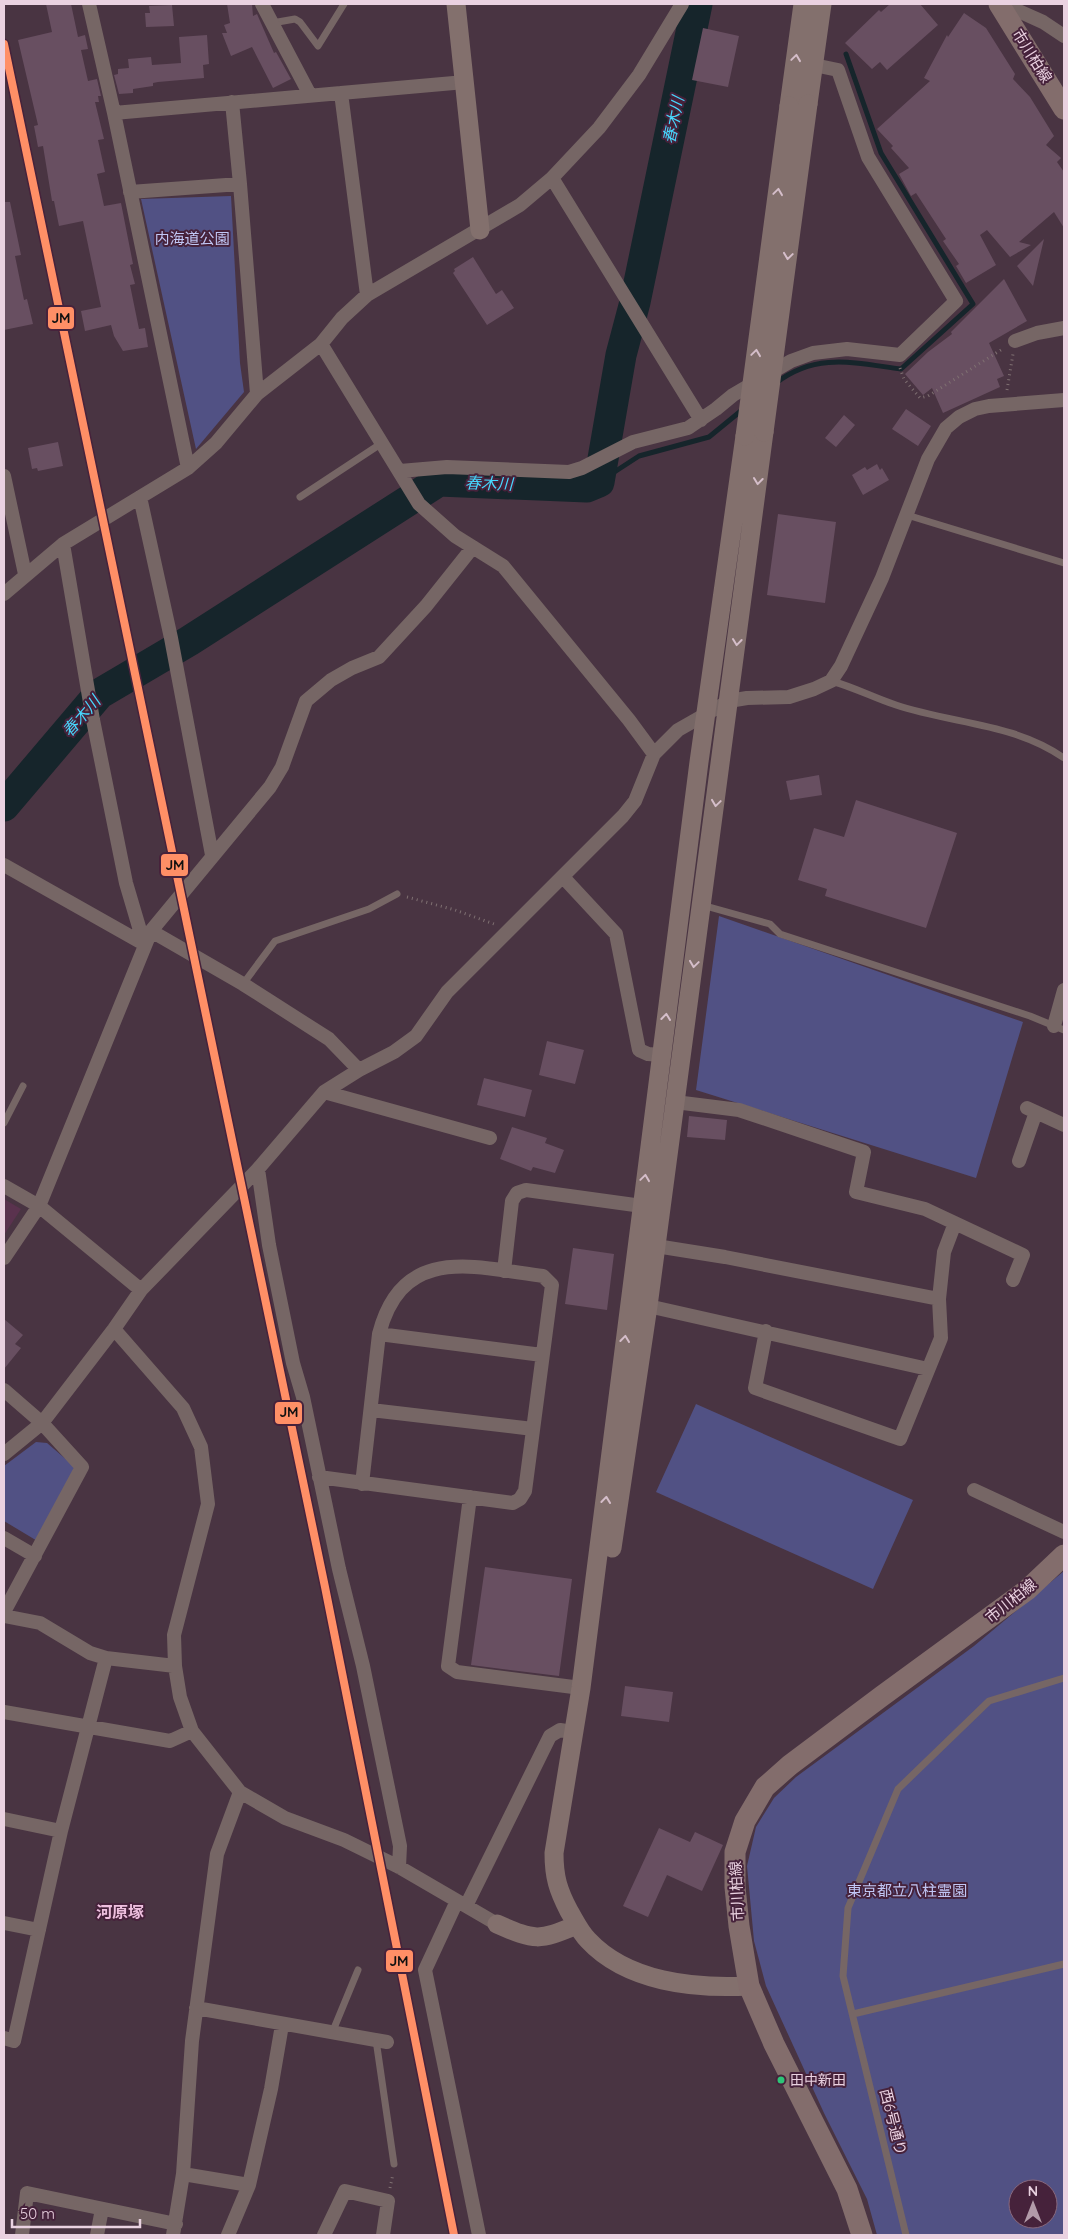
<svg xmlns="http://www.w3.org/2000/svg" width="1068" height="2239" font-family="Quicksand,'Noto Sans JP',sans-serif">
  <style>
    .built { fill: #5a324e }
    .green { fill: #515184; fill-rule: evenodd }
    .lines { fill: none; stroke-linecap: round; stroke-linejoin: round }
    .stream { stroke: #16252b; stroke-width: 5 }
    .river { stroke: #16252b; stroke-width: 31 }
    .building { fill: #684f61 }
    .path { stroke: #7f7072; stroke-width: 3; stroke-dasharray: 1 4; stroke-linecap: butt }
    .lane { stroke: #766665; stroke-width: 7 }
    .street { stroke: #766665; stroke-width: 14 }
    .secondary { stroke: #83706d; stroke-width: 19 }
    .primary { stroke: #836d6c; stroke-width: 21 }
    .secondary-bridge { stroke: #83706d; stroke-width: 19 }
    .rail-1-casing { stroke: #46223b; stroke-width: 11 }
    .rail-1 { stroke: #ff8f66; stroke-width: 8 }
    .oneway { stroke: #d5beca }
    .bus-dot { fill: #2dc577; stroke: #46223b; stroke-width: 2 }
    .labels { text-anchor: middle; stroke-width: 4; stroke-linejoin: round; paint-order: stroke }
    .bus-label { font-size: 14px; fill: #ead2e1; stroke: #46223b; text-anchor: start }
    .street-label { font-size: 15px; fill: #ead2e1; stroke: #46223b }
    .park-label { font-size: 15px; fill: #c1c7f5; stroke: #46223b }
    .water-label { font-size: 16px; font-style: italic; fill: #47d8fe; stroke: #46223b }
    .neighbourhood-label { font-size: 16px; font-weight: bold; fill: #eebfde; stroke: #46223b }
    .line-badge { stroke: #46223b; stroke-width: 2 }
    .pale-badge-label { font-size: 14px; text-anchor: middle; font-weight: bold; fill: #111 }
  </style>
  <rect width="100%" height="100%" fill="#493442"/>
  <path class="built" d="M4,1199L21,1209L4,1235Z"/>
  <path class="green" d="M231,196L240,363L244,392L196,449L141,199Z
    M719,916L1023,1022L976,1178L696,1090Z
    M696,1404L913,1500L873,1589L656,1492Z
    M36,1442L47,1443L75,1467L39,1542L4,1521V1466Z
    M1064,1571V2235H877L867,2199L824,2113L766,1986L754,1941L747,1866L756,1827L774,1798L796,1777L974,1646ZM1018,2189H1048V2219H1018Z"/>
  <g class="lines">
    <path class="stream" d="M776,383C816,352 855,363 901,369L973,304L881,153L846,54
      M599,482L639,456L709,437L742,410"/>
    <path class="river" d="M4,806L99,694L189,641L439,481L587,487L599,482L621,355L635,302L697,4"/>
  </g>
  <path class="building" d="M46,4H71L78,37L85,35L88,49L81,50L88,81L97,79L101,96H98L99,102H95L104,139L98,140L105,172L97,174L104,206L121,203L133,264L130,265L135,284L130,285L139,329L145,328L148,347L123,351L114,336L111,325L85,331L81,311L101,307L83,221L59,226L54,201H52L43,146L38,147L34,126L38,125L18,40L52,32Z
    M227,4H252L253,16L257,14L274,53L276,52L291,79L273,88L252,47L231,56L222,33H227L224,25L230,23Z
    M890,4H920L938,25L887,70L880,62L872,69L845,43L879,10L881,12Z
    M172,5L174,26L146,27L145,13H150L149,6Z
    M964,13L986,28L1015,74L1013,79L1030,97L1054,136L1046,145L1061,158L1057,162L1064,172V228L1054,212L1019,242L1031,245L1010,257L987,230L980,235L996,265L966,283L956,266L959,264L943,241L946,239L916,193L911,196L899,174L909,168L891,148L893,146L877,129L930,81L924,78L947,35L948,37Z
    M703,28L739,36L728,87L692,80Z
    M207,35L209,64L203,65L204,78L158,82L153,83V86L133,89V93L119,94L114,75L118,74V69L129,68L128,59L151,57L152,65L181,63L179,37Z
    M4,202H10L21,255L15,256L24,300L27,299L33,324L4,330Z
    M1044,239L1033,286L1017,266Z
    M473,257L496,294L502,290L514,308L487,325L453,273L455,271L454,269Z
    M1004,279L1027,321L989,343L1004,376L997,379L1000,387L943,413L932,388L923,395L905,374L928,352L952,334L951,332Z
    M906,409L931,426L918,446L892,429Z
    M844,415L855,425L836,447L825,438Z
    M58,442L63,466L38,471L37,468L32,469L28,448Z
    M877,464L880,470L882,468L889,480L863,495L852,475L865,467L867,470Z
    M778,514L836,522L825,603L767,595Z
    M819,775L822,795L790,800L786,781Z
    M856,800L957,833L926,928L825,896L827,889L798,880L814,828L844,837Z
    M547,1041L584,1050L575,1084L539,1075Z
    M484,1078L532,1090L525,1117L477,1105Z
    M689,1116L727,1120L725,1140L687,1137Z
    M512,1127L547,1138L545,1143L564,1150L555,1173L533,1167L531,1171L500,1159Z
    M573,1248L614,1254L607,1310L565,1304Z
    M4,1319L23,1335L15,1344L21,1348L4,1369Z
    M485,1567L572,1579L559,1676L471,1665Z
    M625,1686L673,1692L669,1722L621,1716Z
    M659,1828L690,1842L695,1832L723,1845L702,1891L667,1875L648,1917L623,1906Z"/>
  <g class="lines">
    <path class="path" d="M900,368L904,379L920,398L928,396L1004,348
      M1007,390L1013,354
      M407,897L455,910L494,924
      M390,2188L393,2174"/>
    <path class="lane" d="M272,23L295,19L300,22L318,46L344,4
      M300,497L382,443
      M907,515L1064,563
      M831,681C854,687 874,698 896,705C953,724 1014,723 1064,758
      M702,905L770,924L780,934L1030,1016L1064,1030
      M243,984L275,941L369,909L397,894
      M4,1123L23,1086
      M853,2014L1064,1964
      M332,2033L358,1970
      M376,2040L394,2164
      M906,2235L843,1976L848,1908L898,1789L989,1701L1064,1678"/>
    <path class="street" d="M89,4L114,113L188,468
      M262,4L310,95
      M1003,4L1043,22L1064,36
      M232,102L240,184
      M114,113L341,93
      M552,178L701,420
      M130,192L240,184L257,394
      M367,295L341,93L465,82
      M1015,341L1037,333L1064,328
      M321,344L419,504L455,536L503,566L629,720L654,754
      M400,471L447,467L569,472L582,468L633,442L688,428L716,409L733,395L791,361L813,353L847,349L900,355L956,301L868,157L838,70L814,65
      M4,476L25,574
      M140,497L171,638L212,855
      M63,544L93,720L126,883L144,944
      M4,594L63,544L188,468L216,443L257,394L321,344L342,318L367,295L520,205L552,178L599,128L639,75L682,4
      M4,865L144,944
      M563,877L616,934L639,1050L648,1054L661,1055
      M151,931L243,984L329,1039L359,1070
      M1054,1026L1064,990
      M324,1092L490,1138
      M675,1102L739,1110L864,1152L856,1192L925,1209L1023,1255L1013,1280
      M1027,1108L1064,1125
      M1019,1161L1036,1112
      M258,1169L269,1245L293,1363L303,1397L339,1569L363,1666L400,1846L399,1867
      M4,1186L39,1206L141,1290
      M656,1246L725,1257L939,1299L941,1338L900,1439L755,1388L766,1331
      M4,1258L39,1206L151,931L270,787L282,767L306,701L331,680L352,668L379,657L426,606L473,547
      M504,1271L512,1201L517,1193L526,1190L642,1206
      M939,1299L944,1252L955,1223
      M648,1306L928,1369
      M114,1329L183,1408L201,1447L208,1504L174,1635L175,1666L180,1697L192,1731L240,1792L285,1818L344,1840L399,1867L497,1924
      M379,1334L542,1355
      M4,1390L42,1423L82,1467L4,1612
      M371,1410L533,1429
      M4,1454L42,1423L114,1329L141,1290L258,1169L324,1092L359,1070L394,1052L416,1036L447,992L623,816L635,801L654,754L678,730L729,701L747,698L789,697L814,689L831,681L841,666L882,578L928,459L946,428L959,417L975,409L989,406L1064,400
      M319,1477L513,1503L520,1499L525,1491L552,1285L543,1276C474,1267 402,1244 379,1334L362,1484
      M974,1490L1064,1532
      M470,1497L448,1666L457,1672L581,1688
      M4,1538L35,1556
      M4,1616L40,1623L90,1653L106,1658L175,1666
      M4,1712L170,1741L192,1731
      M4,1819L61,1831
      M457,1901L425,1970L479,2235
      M466,1906L550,1736L560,1730L573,1732
      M4,1923L39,1930
      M196,2008L387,2042
      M4,2038L14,2041L61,1831L106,1658
      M183,2174L249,2185
      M22,2235L27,2193L176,2224
      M97,2235L102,2209
      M173,2235L183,2174L192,2041L217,1854L240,1792
      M228,2235L249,2185L271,2089L282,2025
      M324,2235L345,2191L388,2201L383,2235"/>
    <path class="secondary" d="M456,4L480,230
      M808,104L822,4
      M789,106L803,4
      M745,436L699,762L581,1688L554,1853C554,1877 558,1890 569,1911C575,1921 580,1932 588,1940C627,1982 694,1989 749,1986
      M612,1548L648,1306L764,432
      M497,1924C536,1941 538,1941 577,1925"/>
    <path class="primary" d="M999,4L1064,109
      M862,2235L847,2189L774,2044L749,1986L739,1926L735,1887V1852L745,1821L765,1787L790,1765L882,1696L1027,1590L1064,1555"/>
    <path class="secondary-bridge" d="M764,432L808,104
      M745,436L789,106"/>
    <defs>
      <path id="rail-1" d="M4,44L325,1587L454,2235"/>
    </defs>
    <use href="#rail-1" class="rail-1-casing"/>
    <use href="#rail-1" class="rail-1"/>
  </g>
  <defs><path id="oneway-chevron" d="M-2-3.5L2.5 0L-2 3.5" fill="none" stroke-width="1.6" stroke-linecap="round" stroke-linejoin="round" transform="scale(1.25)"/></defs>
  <g class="oneway">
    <use href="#oneway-chevron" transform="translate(796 58) rotate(-82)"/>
    <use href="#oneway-chevron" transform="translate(778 192) rotate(-82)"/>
    <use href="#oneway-chevron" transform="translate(788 256) rotate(98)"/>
    <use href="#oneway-chevron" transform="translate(756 353) rotate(-82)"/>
    <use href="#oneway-chevron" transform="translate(758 481) rotate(97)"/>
    <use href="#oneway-chevron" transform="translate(737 642) rotate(97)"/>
    <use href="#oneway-chevron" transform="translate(716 803) rotate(98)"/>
    <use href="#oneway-chevron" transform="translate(694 964) rotate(98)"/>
    <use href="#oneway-chevron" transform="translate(666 1017) rotate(-83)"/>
    <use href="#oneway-chevron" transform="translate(645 1178) rotate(-82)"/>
    <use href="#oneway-chevron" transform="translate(625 1339) rotate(-83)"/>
    <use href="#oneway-chevron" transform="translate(606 1500) rotate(-84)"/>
  </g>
  <circle class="bus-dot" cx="781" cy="2080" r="4.5"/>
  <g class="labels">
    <g class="bus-label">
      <text x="790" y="2085">田中新田</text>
    </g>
    <g class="street-label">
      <text transform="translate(1032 56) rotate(58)" y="5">市川柏線</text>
      <text transform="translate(1011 1601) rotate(-39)" y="5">市川柏線</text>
      <text transform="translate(737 1891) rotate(-93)" y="5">市川柏線</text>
      <text transform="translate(893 2122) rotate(76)" y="5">西6号通り</text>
    </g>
    <g class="park-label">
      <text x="192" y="244">内海道公園</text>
      <text x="907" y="1896">東京都立八柱霊園</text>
    </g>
    <g class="water-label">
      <text transform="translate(673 120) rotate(-78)" y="6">春木川</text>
      <text transform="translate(489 483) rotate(2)" y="6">春木川</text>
      <text transform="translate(81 716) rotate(-49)" y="6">春木川</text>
    </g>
    <g class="neighbourhood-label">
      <text x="120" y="1918">河原塚</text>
    </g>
  </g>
  <g class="line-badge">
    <rect x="47" y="306" width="28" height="24" rx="5" fill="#ff8f66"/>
    <rect x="160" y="853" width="29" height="24" rx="5" fill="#ff8f66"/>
    <rect x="274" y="1401" width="29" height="24" rx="5" fill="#ff8f66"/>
    <rect x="385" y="1949" width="29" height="24" rx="5" fill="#ff8f66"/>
  </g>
  <g class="pale-badge-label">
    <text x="61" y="323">JM</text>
    <text x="175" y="870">JM</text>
    <text x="289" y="1417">JM</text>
    <text x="399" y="1966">JM</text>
  </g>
  <rect width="1068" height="2239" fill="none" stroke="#ead2e1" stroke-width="10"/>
  <g transform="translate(1033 2204)"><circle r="24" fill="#46223b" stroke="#88687d"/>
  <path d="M0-4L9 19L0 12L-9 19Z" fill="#b29ba9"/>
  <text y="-8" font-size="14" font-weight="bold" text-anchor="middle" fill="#ead2e1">N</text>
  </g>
  <path d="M12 2219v8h128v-8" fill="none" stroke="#ead2e1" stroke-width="2.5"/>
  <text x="20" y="2219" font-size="15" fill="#ead2e1" stroke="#46223b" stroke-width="4" paint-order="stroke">50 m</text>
</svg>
